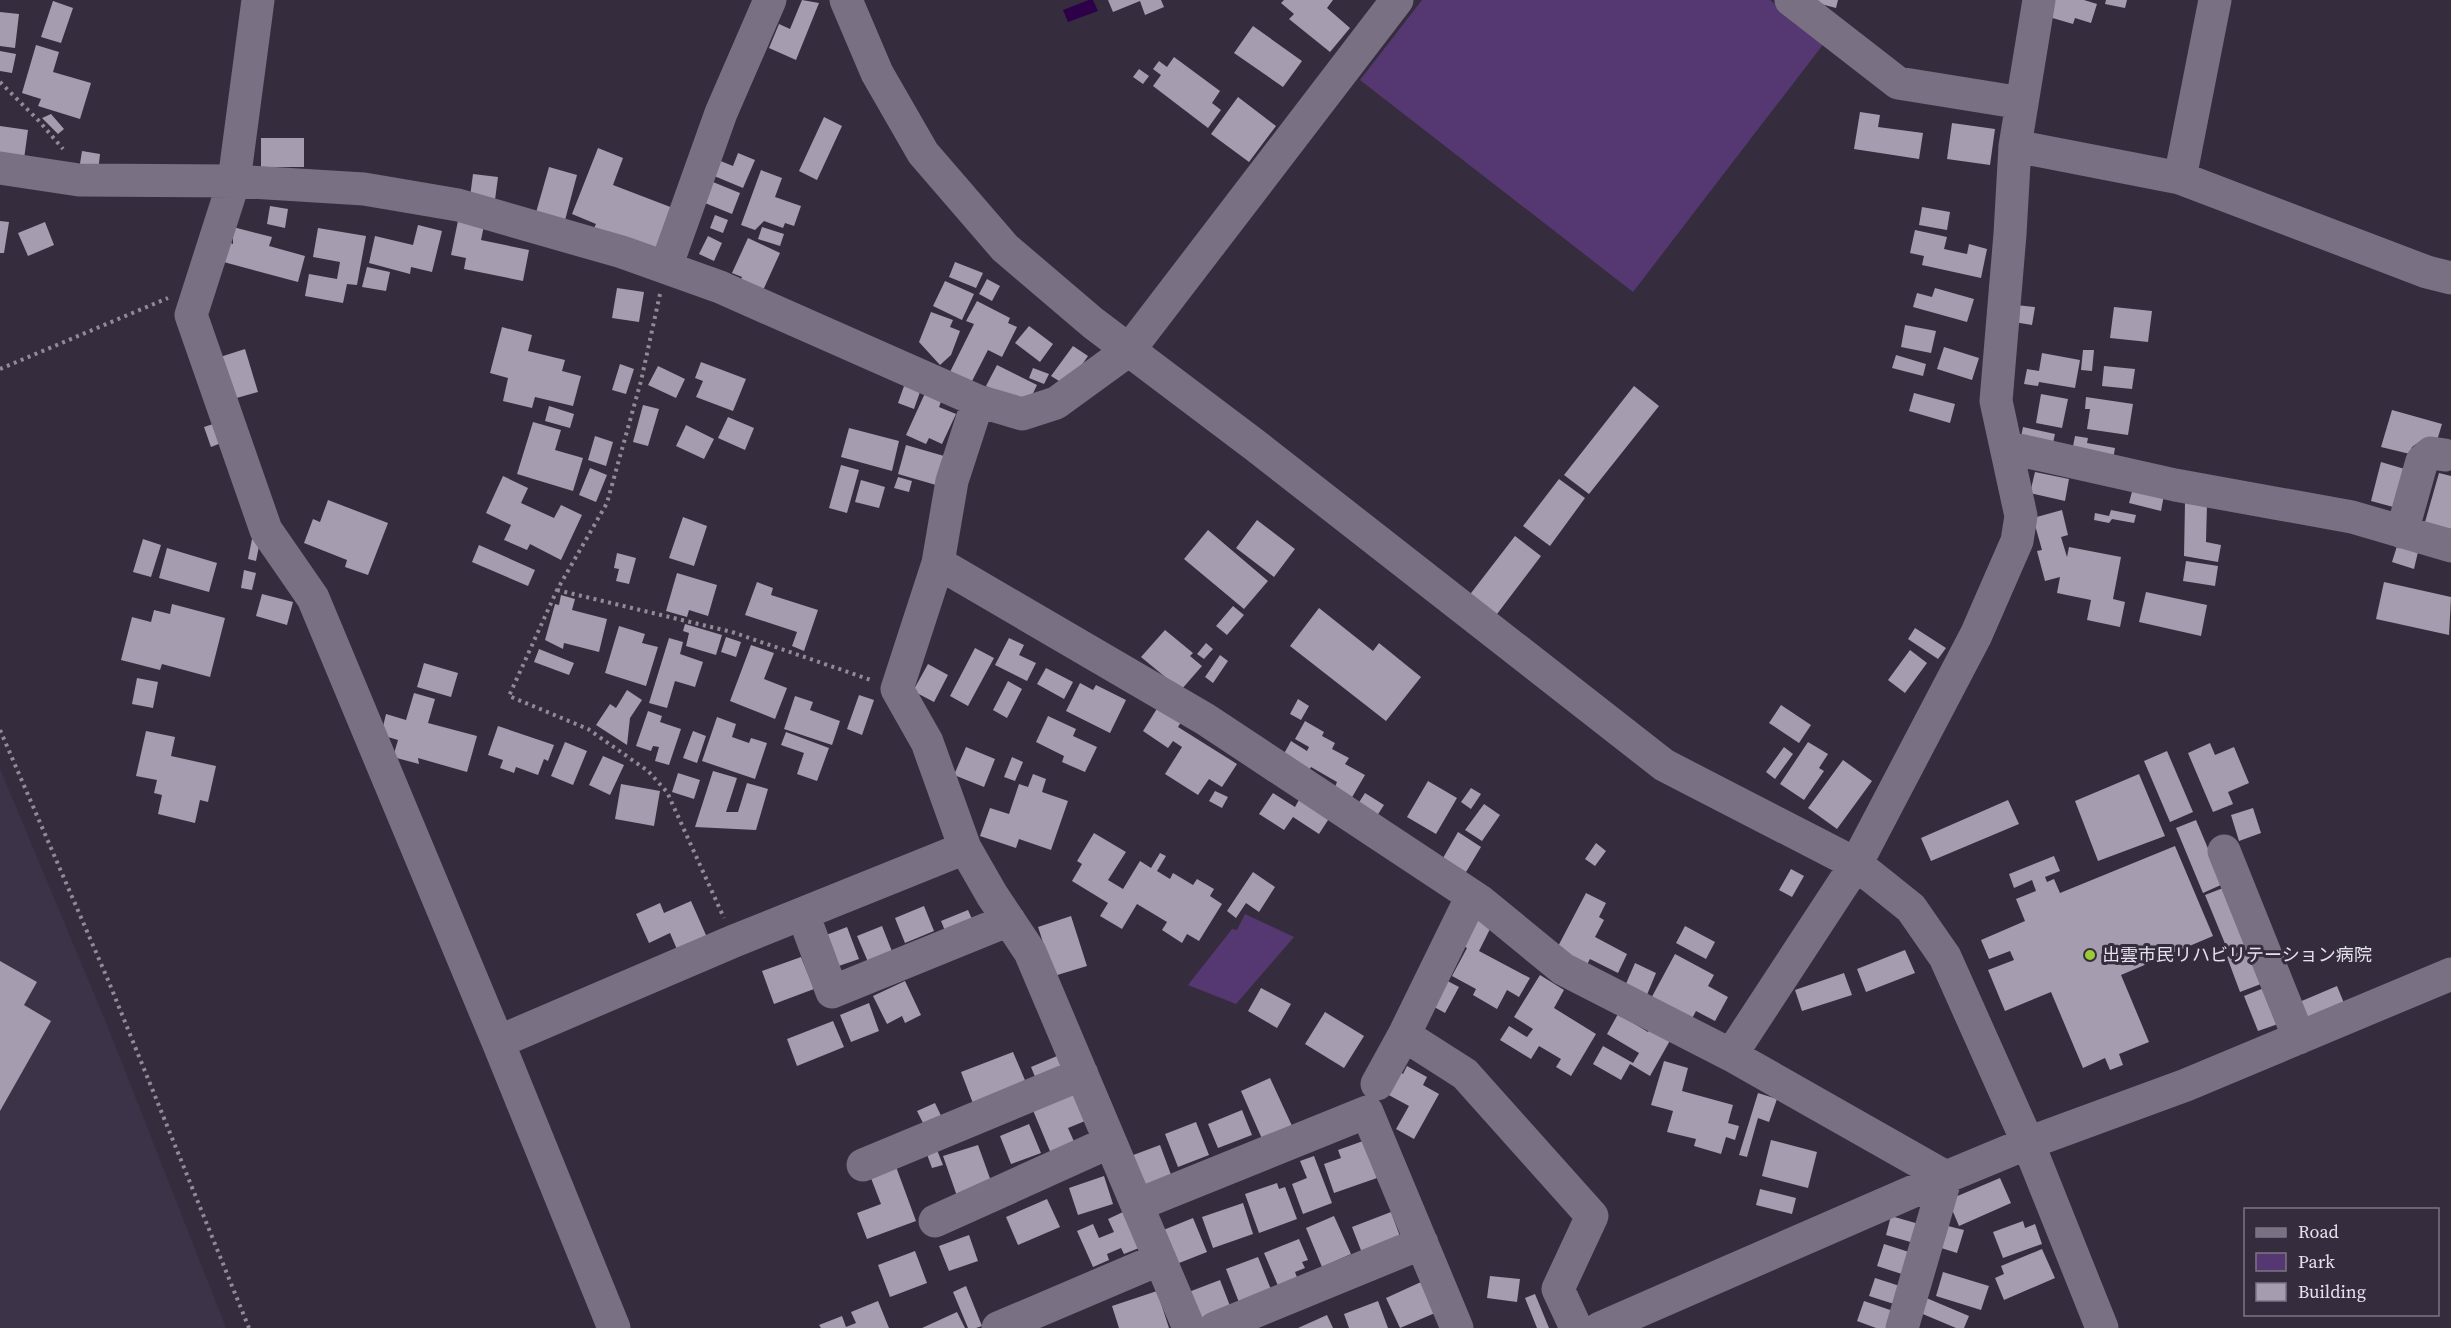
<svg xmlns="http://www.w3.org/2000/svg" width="2451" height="1328" font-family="'Source Serif 4','Noto Sans JP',serif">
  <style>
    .built { fill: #3d3349 }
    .green { fill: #553871 }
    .water { fill: #2d0049 }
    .building { fill: #a59cb0 }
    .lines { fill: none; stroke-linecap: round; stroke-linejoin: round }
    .path { stroke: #918b98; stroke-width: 4; stroke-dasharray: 3 4.5; stroke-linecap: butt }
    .minor { stroke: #797083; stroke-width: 33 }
    .poi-dot { fill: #9acb35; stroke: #352d3d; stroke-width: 2 }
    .labels { text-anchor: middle; stroke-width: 6; stroke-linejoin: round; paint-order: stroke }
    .poi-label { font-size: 18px; fill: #e6e1ec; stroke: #352d3d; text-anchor: start }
  </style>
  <rect width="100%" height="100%" fill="#352d3d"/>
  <path class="built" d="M0,769L105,1020L226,1328H0Z"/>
  <path class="green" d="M1422,0H1770L1825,42L1633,292L1360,80Z
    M1245,914L1294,937L1236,1004L1188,985L1232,929L1237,930Z"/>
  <path class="water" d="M1089,0H1093L1098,11L1068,22L1063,10Z"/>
  <path class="building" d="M802,0L819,3L796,60L769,48L779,24L790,29Z
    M1108,0H1161L1164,7L1145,15L1140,1L1113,12Z
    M1284,0H1333L1327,8L1350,28L1330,52L1289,19L1294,14L1281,3Z
    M1806,0H1838L1836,8Z
    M2054,0H2084L2097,4L2091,23L2075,18L2073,24L2049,17Z
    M2106,0H2127L2125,8L2105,4Z
    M53,1L73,8L61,43L41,37Z
    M0,12L19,14L15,48L0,46Z
    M1253,26L1302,61L1283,87L1234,53Z
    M36,45L59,52L53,72L91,83L80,119L38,106L41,99L22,93Z
    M0,51L16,54L12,73L0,71Z
    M1174,57L1220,91L1212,103L1221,110L1208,128L1153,86L1161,75L1153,69L1159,61L1167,67Z
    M1139,69L1149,76L1143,84L1133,77Z
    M1238,97L1276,126L1249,162L1211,134Z
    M1860,112L1880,115L1878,127L1923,133L1919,159L1854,149Z
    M51,114L64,129L58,134L42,118Z
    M824,117L842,126L817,180L799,171Z
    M1952,123L1995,129L1990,165L1947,159Z
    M0,126L28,130L23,166L0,162Z
    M261,138H304V167H261Z
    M598,148L623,158L613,185L673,208L654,254L593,230L596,224L572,214Z
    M82,151L100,154L98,172L79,170Z
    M738,153L755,160L743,188L707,173L713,158L733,166Z
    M549,167L577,175L564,224L535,216Z
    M761,170L782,178L775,197L801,206L794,226L785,223L783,228L764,221L755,230L741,225Z
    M473,174L498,177L495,200L470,197Z
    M708,180L740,193L732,214L700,201Z
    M270,206L288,209L285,228L267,224Z
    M1922,207L1950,212L1947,230L1919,225Z
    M460,211L486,216L481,240L529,250L523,281L464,269L466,258L451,255Z
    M715,215L728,220L723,233L710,228Z
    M0,221L9,222L4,253H0Z
    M45,222L54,245L28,256L18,233Z
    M418,225L442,231L432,272L411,267L410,274L369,263L375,236L413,245Z
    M233,227L272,237L269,246L305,256L298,282L220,261L226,241L233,244Z
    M762,227L784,234L780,246L758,239Z
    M318,228L366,236L357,285L347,284L343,303L305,296L309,274L337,279L340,262L313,257Z
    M1915,230L1947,237L1944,249L1967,254L1969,244L1987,249L1981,278L1922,265L1924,256L1910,253Z
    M708,236L722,243L714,261L699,254Z
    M748,238L780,253L760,297L738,287L742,277L732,273Z
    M955,262L983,273L976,288L949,277Z
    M367,267L390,272L386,291L362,287Z
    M987,279L1000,286L992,301L979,294Z
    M945,281L974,294L962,320L933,306Z
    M617,288L644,292L639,322L612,318Z
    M1935,288L1974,299L1967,322L1913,307L1917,293L1932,297Z
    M977,301L1010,318L1008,323L1017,327L1002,357L988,350L970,385L949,374L974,324L966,321Z
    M2016,305L2035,307L2032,325L2014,322Z
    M2114,307L2152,311L2148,342L2110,338Z
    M931,312L953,320L950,327L960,331L951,355L940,365L919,342Z
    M1905,325L1936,331L1931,353L1901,347Z
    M1029,326L1053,344L1040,362L1015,343Z
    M502,327L532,335L528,351L565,360L562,371L581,376L573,406L535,397L532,408L503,401L508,378L490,373Z
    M1073,346L1088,356L1067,386L1051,376Z
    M1944,347L1979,358L1972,380L1937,369Z
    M245,349L258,392L233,399L220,357Z
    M2083,350H2094L2092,371L2081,370Z
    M2042,353L2080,360L2075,388L2039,382L2038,386L2024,384L2027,369L2039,371Z
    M1896,355L1926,364L1923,376L1892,368Z
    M701,362L746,379L733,411L696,397L703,381L695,378Z
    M620,364L634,369L626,394L612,390Z
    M997,365L1037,385L1027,406L986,386Z
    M658,366L685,379L676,398L648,385Z
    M2104,366L2135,369L2132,389L2102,386Z
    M1033,368L1049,374L1044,384L1029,378Z
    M904,386L920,392L914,409L898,403Z
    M1634,386L1659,406L1589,494L1564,475Z
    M926,391L942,399L939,407L956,414L942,444L929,438L926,444L906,435Z
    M1914,393L1955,404L1950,423L1909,411Z
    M2041,394L2068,399L2062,428L2036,423Z
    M2086,397L2133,404L2128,435L2087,429L2090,409H2085Z
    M643,405L659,409L648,446L633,442Z
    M549,406L574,414L570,428L545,421Z
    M2392,410L2442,424L2436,444L2422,440L2412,447L2410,454L2381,447Z
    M728,417L754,428L745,450L718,438Z
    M219,422L226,441L211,447L204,427Z
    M533,422L561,430L555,450L583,458L573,491L517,474Z
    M686,425L714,439L704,459L676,446Z
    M2023,427L2055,434L2053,443L2019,446Z
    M849,428L899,441L892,471L841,457Z
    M595,436L613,442L606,466L588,460Z
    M2075,436L2088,438L2087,443L2115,448L2112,465L2071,457Z
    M906,445L944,456L936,485L898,474Z
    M2381,462L2408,470L2397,508L2371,501Z
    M841,465L859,470L847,513L829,508Z
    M590,468L607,475L596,502L579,495Z
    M2035,472L2069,479L2065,501L2030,493Z
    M2439,473L2451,476V529L2425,522Z
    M503,476L528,488L521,503L554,518L561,505L582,515L561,560L530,544L527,550L504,540L511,525L486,513Z
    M898,477L912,481L909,492L894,488Z
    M1559,479L1585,498L1550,546L1523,526Z
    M861,480L885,487L879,508L855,502Z
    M2133,488L2164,495L2161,511L2129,503Z
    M328,500L388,523L368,575L345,567L347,560L304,543L313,519L320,522Z
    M2185,503L2207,504L2206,542L2221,545L2218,562L2184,556Z
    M2062,510L2068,535L2061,537L2067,557L2069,547L2121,557L2113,599L2125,602L2120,627L2087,620L2091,600L2057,593L2060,577L2045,581L2037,551L2042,550L2033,518Z
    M2111,510L2136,515L2134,523L2112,519L2109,523L2094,520L2095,513L2109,516Z
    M683,517L707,526L694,566L669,558Z
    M1257,520L1295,549L1274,577L1236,548Z
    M1208,530L1268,581L1244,609L1184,559Z
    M1515,536L1541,556L1494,618L1468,597Z
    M143,539L161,545L151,577L133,572Z
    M252,539L260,541L256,561L248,559Z
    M479,545L535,570L528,586L472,562Z
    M2397,546L2418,552L2414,569L2392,562Z
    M167,548L217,563L209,592L159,578Z
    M617,553L636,558L629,584L616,581L619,569L614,568Z
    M2186,561L2218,566L2215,586L2183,581Z
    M244,570L256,573L252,590L241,588Z
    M677,573L717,585L708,616L689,610L687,617L666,611Z
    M757,582L773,588L771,595L818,610L804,651L792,646L797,632L745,615Z
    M2384,582L2451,597L2449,635L2376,619Z
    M2146,592L2207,605L2201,636L2139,622Z
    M262,594L293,602L287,625L256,616Z
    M561,595L575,599L572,610L607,619L599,652L564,643L563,649L545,640L555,604L559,605Z
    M172,604L225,618L210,677L162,664L160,670L121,660L132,617L151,622L154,610L170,614Z
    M1233,606L1244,615L1227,635L1216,626Z
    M1319,608L1373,651L1379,643L1421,677L1386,721L1290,646Z
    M685,624L722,635L716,655L686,646L689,633L683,631Z
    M619,626L645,634L642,643L658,647L646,686L605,673Z
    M1915,628L1946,648L1938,659L1908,639Z
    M1165,630L1193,653L1190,656L1202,666L1181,690L1141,657Z
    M726,637L741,642L736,657L721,652Z
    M669,638L683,642L680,654L703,662L695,687L675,681L667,708L649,703Z
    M1009,638L1024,645L1019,655L1036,663L1027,681L995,665Z
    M1206,643L1213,649L1204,659L1197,654Z
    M751,645L774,653L764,679L787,688L775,719L730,701Z
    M975,648L994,658L968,706L950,696Z
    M539,649L574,663L569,675L534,662Z
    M1910,650L1927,663L1905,693L1888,680Z
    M1220,655L1228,661L1213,683L1205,677Z
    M424,663L458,673L451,697L417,687Z
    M928,664L948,675L934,702L913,691Z
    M1046,668L1073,682L1064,699L1037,684Z
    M137,678L158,682L153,708L132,704Z
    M1008,681L1022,689L1007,718L993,710Z
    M1080,683L1093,690L1096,685L1126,700L1110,733L1066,711Z
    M627,690L642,700L630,718L627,745L596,725L610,704L616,708Z
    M414,693L435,699L428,723L477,736L467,772L418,758L419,764L393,757L398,740L381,735L386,714L406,720Z
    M859,695L874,700L862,735L847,729Z
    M795,696L813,702L810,710L840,721L832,745L784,729Z
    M1298,699L1309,706L1301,720L1290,714Z
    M1781,705L1811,725L1799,743L1769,723Z
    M1158,707L1181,722L1178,727L1237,764L1222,787L1209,779L1198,795L1165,774L1182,747L1173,741L1168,748L1143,731Z
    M648,711L662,716L660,722L681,729L669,765L655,761L659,747L653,746L651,751L636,746Z
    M1048,716L1076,729L1073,736L1097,747L1085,772L1062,762L1064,756L1036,742Z
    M717,717L736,724L732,737L749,743L751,738L767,743L755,779L702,761Z
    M1305,721L1324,732L1322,736L1335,743L1332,749L1349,758L1345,764L1365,775L1351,799L1334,789L1337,782L1311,767L1307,774L1281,759L1291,741L1307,751L1309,747L1295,739Z
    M498,726L554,745L548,761L544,759L538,775L516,767L514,773L500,768L503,760L488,755Z
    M146,731L175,737L171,756L216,766L208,802L200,800L195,823L158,814L162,795L154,793L157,780L136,776Z
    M693,731L706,736L697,763L683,758Z
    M786,732L829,748L817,781L797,774L804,753L781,745Z
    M565,742L587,751L573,785L551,776Z
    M1808,742L1828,754L1819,768L1824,771L1804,800L1780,784Z
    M2210,743L2215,755L2234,747L2249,783L2228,792L2233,804L2213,812L2188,753Z
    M966,747L995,759L984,787L954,775Z
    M1784,747L1793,754L1775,779L1766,772Z
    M2167,751L2193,812L2170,822L2144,761Z
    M603,756L624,765L610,795L589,785Z
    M1012,757L1023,762L1015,781L1004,777Z
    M1843,760L1872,781L1837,829L1808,808Z
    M713,771L737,778L726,812H738L747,783L768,789L756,830L695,827Z
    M678,773L700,780L694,799L672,792Z
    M1033,774L1046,779L1042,792L1068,801L1051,850L1019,839L1016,848L980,836L990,808L1009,814L1019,784L1028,787Z
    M2139,774L2165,836L2098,861L2075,801Z
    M1428,781L1457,798L1436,834L1407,817Z
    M621,784L660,791L654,826L615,819Z
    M1471,788L1481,794L1471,809L1461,802Z
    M1215,791L1228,797L1222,808L1209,801Z
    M1273,793L1295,807L1300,798L1330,817L1319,834L1293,817L1284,830L1259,814Z
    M1365,793L1384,805L1375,819L1356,807Z
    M2008,800L2019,824L1931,861L1921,838Z
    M1484,804L1500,815L1482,841L1465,830Z
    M2253,808L2261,833L2239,841L2231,815Z
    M2196,820L2223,884L2203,893L2176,828Z
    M1458,832L1481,847L1466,872L1443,858Z
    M1094,833L1126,852L1108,880L1123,889L1140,861L1151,868L1160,853L1166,856L1157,871L1170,879L1173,873L1193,885L1197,879L1214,889L1210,896L1222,904L1199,941L1187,934L1182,943L1162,930L1167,922L1137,904L1122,929L1100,916L1108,903L1072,881L1082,864L1077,861Z
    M1596,843L1606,851L1595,866L1585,859Z
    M2175,846L2213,936L2121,975L2149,1042L2119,1054L2123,1065L2110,1070L2105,1058L2083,1068L2051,992L2005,1011L1988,970L2014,960L2010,951L1989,959L1981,940L2025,921L2016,899L2036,891L2032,880L2014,888L2009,874L2054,856L2060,871L2045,877L2047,882L2054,879L2060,893Z
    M1791,869L1804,876L1792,897L1779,890Z
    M1253,872L1275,887L1259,912L1246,903L1236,918L1227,911Z
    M2223,888L2246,944L2228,951L2205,895Z
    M1586,893L1606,903L1599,917L1604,920L1595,937L1627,954L1618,973L1590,959L1584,970L1554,954Z
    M691,901L709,942L679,954L670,933L649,943L636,914L660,903L664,913Z
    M924,906L934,931L905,943L895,918Z
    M968,910L975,926L948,938L941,921Z
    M1471,914L1492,925L1479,951L1530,978L1519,997L1507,990L1497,1009L1473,995L1476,989L1452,976L1467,948L1456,942Z
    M1071,916L1087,966L1054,976L1038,927Z
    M882,926L895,959L871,969L857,936Z
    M1685,926L1715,942L1706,959L1676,943Z
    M847,927L859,959L833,968L821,937Z
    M2252,947L2266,982L2240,992L2227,957Z
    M1905,950L1915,973L1866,992L1857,969Z
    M1675,954L1714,975L1708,986L1728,997L1715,1021L1696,1011L1688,1026L1648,1004Z
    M801,957L814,989L774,1004L762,971Z
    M0,961L37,982L24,1005L51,1021L0,1111Z
    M1635,963L1656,973L1644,1002L1622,993Z
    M1844,973L1852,995L1802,1011L1795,990Z
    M1540,975L1564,990L1554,1008L1596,1034L1571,1076L1556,1067L1561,1059L1539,1046L1531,1059L1500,1040L1509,1026L1527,1037L1533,1029L1514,1017Z
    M1440,977L1459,987L1445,1013L1427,1003Z
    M905,981L921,1015L905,1023L902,1016L887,1024L873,996Z
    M2337,986L2346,1008L2306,1025L2297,1003Z
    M1261,988L1291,1004L1277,1028L1248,1011Z
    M2264,988L2278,1024L2258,1031L2244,996Z
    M869,1003L879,1031L851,1042L840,1015Z
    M1325,1012L1364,1036L1344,1068L1305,1044Z
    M1618,1014L1648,1032L1652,1025L1672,1037L1650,1076L1630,1064L1621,1080L1593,1064L1603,1046L1633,1063L1639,1053L1607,1034Z
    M833,1021L844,1047L797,1066L787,1039Z
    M1013,1052L1027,1085L974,1106L961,1072Z
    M1057,1056L1063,1073L1038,1084L1031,1067Z
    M1664,1061L1688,1068L1682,1091L1733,1105L1728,1123L1739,1126L1735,1140L1726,1137L1721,1154L1694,1146L1696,1139L1667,1132L1673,1111L1651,1105Z
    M1407,1066L1427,1077L1423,1085L1439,1094L1414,1139L1396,1129L1409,1106L1385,1093L1398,1070L1403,1074Z
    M1270,1078L1293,1128L1263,1141L1241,1091Z
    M1073,1092L1085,1121L1068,1128L1076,1146L1052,1156L1032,1108Z
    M1758,1093L1777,1099L1769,1122L1758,1118L1747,1157L1739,1155Z
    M935,1103L945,1124L923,1123L917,1111Z
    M1242,1110L1252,1135L1218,1148L1208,1124Z
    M1196,1122L1209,1155L1178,1167L1165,1134Z
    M1029,1124L1041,1153L1011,1164L1000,1136Z
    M1771,1140L1817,1152L1808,1188L1762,1176Z
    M1363,1141L1377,1178L1334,1193L1324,1164L1341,1158L1338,1150Z
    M935,1145L943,1165L932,1168L925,1149Z
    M978,1145L992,1184L957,1196L943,1156Z
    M1160,1145L1173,1180L1142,1192L1128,1157Z
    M1314,1156L1332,1203L1303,1214L1292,1184L1307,1178L1300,1161Z
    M895,1164L916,1221L867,1239L857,1213L881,1204L869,1173Z
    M1104,1176L1113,1204L1078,1215L1069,1188Z
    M2000,1178L2011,1203L1959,1226L1948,1200Z
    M1277,1183L1279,1189L1285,1187L1297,1219L1259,1233L1245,1194Z
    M1760,1189L1796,1198L1792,1214L1756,1205Z
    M1047,1199L1060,1227L1018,1245L1006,1217Z
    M1243,1203L1253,1234L1213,1248L1202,1217Z
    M1123,1212L1139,1248L1124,1254L1121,1248L1107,1254L1109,1260L1093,1267L1077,1231L1093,1224L1099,1238L1114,1232L1108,1219Z
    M1391,1212L1401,1239L1362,1253L1352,1227Z
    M1334,1216L1351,1254L1322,1267L1306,1228Z
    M1891,1216L1919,1224L1914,1243L1886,1235Z
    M1193,1218L1207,1252L1174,1265L1161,1231Z
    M2023,1221L2025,1228L2035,1224L2042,1244L2003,1258L1993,1232Z
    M1944,1225L1964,1230L1957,1253L1938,1247Z
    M969,1235L978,1261L949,1271L939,1246Z
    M1299,1239L1308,1260L1302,1262L1305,1268L1295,1272L1298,1280L1279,1288L1264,1253Z
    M1884,1244L1912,1253L1905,1275L1877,1266Z
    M2042,1249L2055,1278L2004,1300L1995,1278L2004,1274L2001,1266Z
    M915,1251L927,1283L890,1297L878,1265Z
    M1258,1257L1272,1292L1240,1305L1226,1269Z
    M1943,1272L1989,1286L1981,1310L1936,1296Z
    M1490,1276L1520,1279L1517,1302L1487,1298Z
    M1875,1278L1903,1287L1897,1305L1869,1296Z
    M1220,1280L1232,1311L1198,1324L1186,1293Z
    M1421,1282L1435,1313L1400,1328L1386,1298Z
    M966,1286L982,1326L976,1328H968L953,1292Z
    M1157,1291L1169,1328H1119L1112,1306Z
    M1535,1294L1549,1328H1537L1525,1298Z
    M1924,1297L1969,1316L1964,1328H1956L1918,1312Z
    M878,1301L889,1328H821L819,1325L842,1316L846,1327L856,1323L851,1312Z
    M1378,1301L1388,1328H1349L1344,1314Z
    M1864,1301L1896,1312L1890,1328H1876L1857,1321Z
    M957,1312L965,1328H922Z
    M1327,1315L1333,1328H1298Z"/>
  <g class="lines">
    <path class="path" d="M0,82L39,121L63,149
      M660,294L641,381L607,503L557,590L509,696L588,729L648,771L667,792L724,918
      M0,369L168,298
      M557,590L732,632L871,680
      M0,730L108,980L249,1328"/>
    <path class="minor" d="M258,0L234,181L191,315L266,530L313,598L498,1042L614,1328
      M846,0L877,73L923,153L1005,248L1093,323L1256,446L1664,765L1856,864L1911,908L1945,957L2028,1143L2102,1328
      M1791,0L1898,83L2022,103
      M2015,146L2180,178L2427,272L2451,278
      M0,168L79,180L234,181L364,189L458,205L622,252L720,287L978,401L1022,414L1056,403L1129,350L1397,0
      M2180,178L2215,0
      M666,267L721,113L770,0
      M978,401L952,481L938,563L897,689L927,742L965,848L992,895L1030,952L1189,1328
      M2006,447L2175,485L2352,517L2451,546
      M2402,532L2422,461L2431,453L2445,455
      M938,563L1205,719L1480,901L1563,969L1731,1055L1946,1177L1902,1328
      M2224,851L2299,1038
      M803,914L832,992L1009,920
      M1404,1035L1472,896
      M498,1042L734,941L965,848
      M1731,1055L1856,864L1976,635L2017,541L2021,516L1996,401L2010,234L2015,146L2039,0
      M1377,1084L1404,1035L1465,1074L1592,1216L1558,1289L1576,1328
      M863,1165L1082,1074
      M1137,1205L1367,1112L1457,1328
      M935,1221L1110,1142
      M998,1328L1160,1259
      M1215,1328L1422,1243
      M1600,1328L1946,1177L2028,1143L2186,1085L2451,974"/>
  </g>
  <circle class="poi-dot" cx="2090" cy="955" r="6"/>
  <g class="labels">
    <g class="poi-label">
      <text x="2102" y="961">出雲市民リハビリテーション病院</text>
    </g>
  </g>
  <rect x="2244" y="1208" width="195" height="108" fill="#352d3d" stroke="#7c7583" stroke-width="1.5"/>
  <rect x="2256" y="1228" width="30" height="9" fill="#797083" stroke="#7c7583" stroke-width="1.5"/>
  <text x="2298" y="1238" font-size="18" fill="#e6e1ec">Road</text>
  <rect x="2256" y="1253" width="30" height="18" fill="#553871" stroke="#7c7583" stroke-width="1.5"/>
  <text x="2298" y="1268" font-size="18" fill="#e6e1ec">Park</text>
  <rect x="2256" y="1283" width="30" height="18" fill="#a59cb0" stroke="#7c7583" stroke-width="1.5"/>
  <text x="2298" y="1298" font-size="18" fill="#e6e1ec">Building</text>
</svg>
